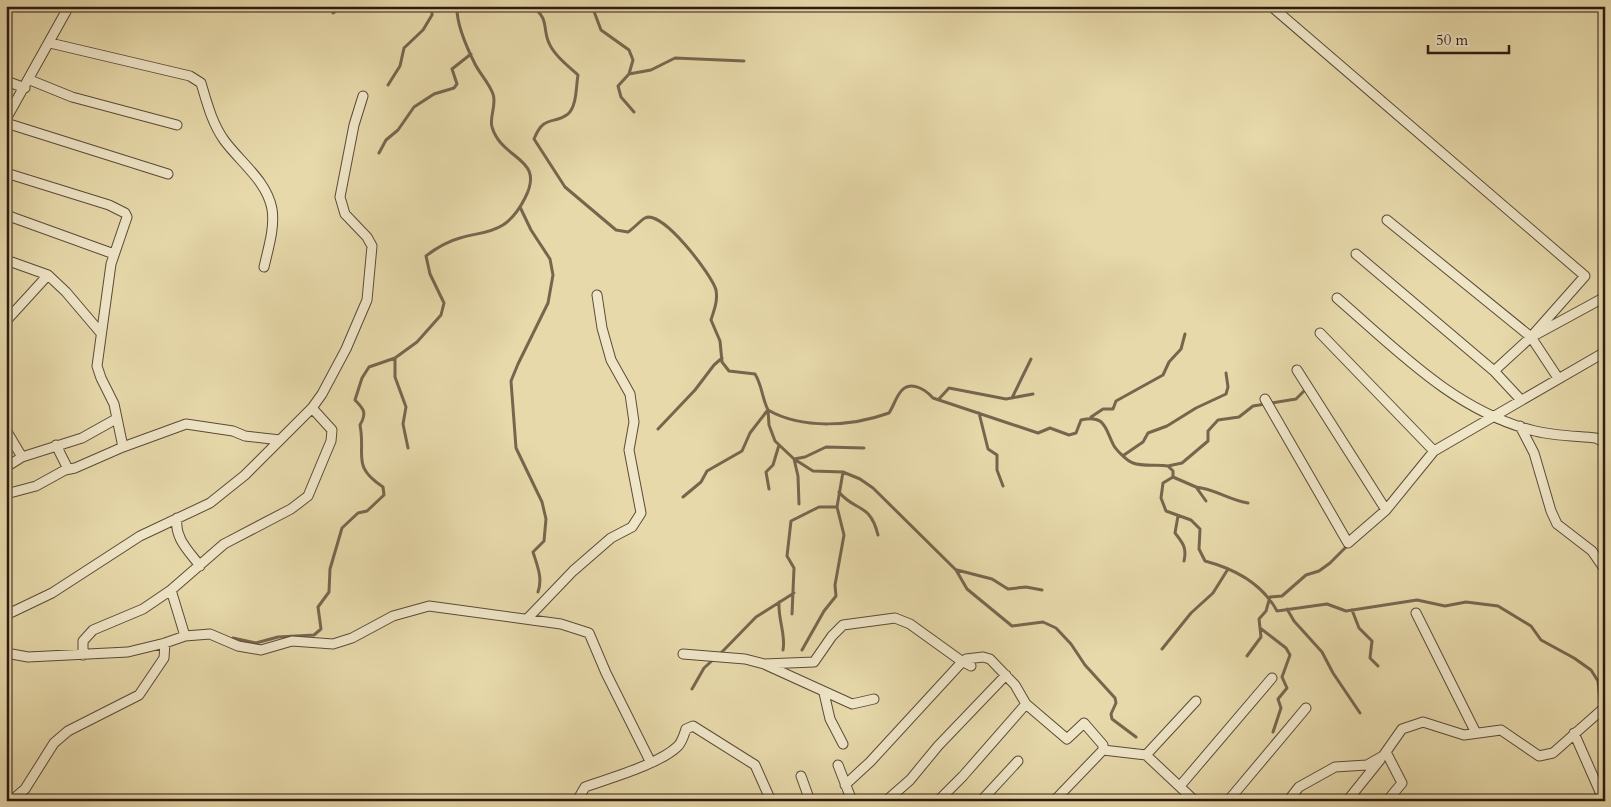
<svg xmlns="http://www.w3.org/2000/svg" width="1611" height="807" font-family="Cardo,serif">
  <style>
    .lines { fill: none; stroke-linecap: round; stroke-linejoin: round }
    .stream { stroke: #76664e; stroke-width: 3 }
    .street-casing { stroke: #5b4a38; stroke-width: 11 }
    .street { stroke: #efe6c8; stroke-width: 9 }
  </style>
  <rect width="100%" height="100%" fill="#e7d9aa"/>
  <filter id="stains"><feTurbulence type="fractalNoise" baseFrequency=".004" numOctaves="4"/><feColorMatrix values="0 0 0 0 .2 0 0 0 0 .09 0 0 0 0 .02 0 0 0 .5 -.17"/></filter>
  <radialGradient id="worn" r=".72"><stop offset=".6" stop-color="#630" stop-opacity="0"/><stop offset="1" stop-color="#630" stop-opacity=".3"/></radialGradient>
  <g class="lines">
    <path class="stream" d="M531,6C550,18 542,28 549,43C554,55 568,66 578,75C576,86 577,106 568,114C554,125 544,114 534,139L565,187L616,230L628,232C633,229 641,220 645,218C662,209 712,275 716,290C718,301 714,310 711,320L720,341L722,362L729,371L755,374C762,385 762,398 768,410C803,430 853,426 889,413C893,407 895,400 899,394C908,379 924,388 933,398L1038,433L1050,428L1069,435L1076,433L1081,420C1105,414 1105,428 1113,444C1115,449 1127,461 1133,463C1143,467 1158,464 1168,466L1173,471V477L1163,483L1161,498L1166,511L1191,520L1200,529L1199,549L1205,561C1235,569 1262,583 1277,611L1327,604L1346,611L1417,600L1445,606L1466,602L1498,606L1531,626L1541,640L1574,658L1591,670L1598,681L1601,710L1605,714
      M592,6L601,30L629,50L633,60L629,74L651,70L675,58L744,61
      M333,13L343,6
      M629,74L618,86L621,97L634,112
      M388,85L400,66L404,48L423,30L432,15V6
      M379,153L386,140L398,130L414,107L434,94L454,88L457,84L452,69L471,54
      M520,207L531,230L550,259L553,275L548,303L518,364L511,381L516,448L542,502L546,519L544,541L533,552C537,565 543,578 538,592
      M395,358V377L406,407L403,424L408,448
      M1012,398L1031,359
      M938,400L949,388L1006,399L1033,394
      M768,410L769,425L775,441L794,459L813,471L843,472L860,479L873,488L956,570L967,589L1012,626L1043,622L1056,628L1071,644L1085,665L1115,698L1116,703L1111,714L1112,719L1136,737
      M979,413L988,449L997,455V470L1003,486
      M1091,417L1103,409H1113L1116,401L1163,375L1169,362L1181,349L1185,334
      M658,429L695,390L714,365L722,358
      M1124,455L1143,442L1148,433L1167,426L1196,408L1226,394L1228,387L1226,373
      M1168,466L1182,463L1208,441V431L1218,420L1239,417L1253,406L1296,399L1306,389
      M1173,477L1196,487L1206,501
      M1196,487C1215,489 1229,500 1248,503
      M769,489L766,472L773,465L779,445
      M839,492C855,512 870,502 878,535
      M683,497L701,482L707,471L742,451L750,433L767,411
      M799,504L798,476L794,459L805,457L826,447L864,448
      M1178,516L1175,533C1183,543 1187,548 1184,561
      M957,570L992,579L1008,589L1026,587L1042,590
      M779,602C778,620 786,635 783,650
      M1287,609L1294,621L1322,652L1333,673L1360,713
      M1352,610L1359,628L1372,641L1370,658L1378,666
      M792,614L794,568L787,556L791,521L819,507H837L843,472
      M1260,628L1286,648L1290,655L1282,677L1287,688L1278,699L1281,708L1273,732
      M233,638L256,643L278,637L314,635L321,629L318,607L329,592L330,569L342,528L358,513L367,511L384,495L383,487C351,466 366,456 360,425C367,413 364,409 355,400L362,378L369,367L395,358L417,342L441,315L444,303L430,274L426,256C435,249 449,241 460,238C475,233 489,234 503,225C512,219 520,208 525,198C546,157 502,161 492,127C489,117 497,105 493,94C489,83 480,74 475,64C467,48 456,24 457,6
      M1162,649L1191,613L1213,593L1228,569
      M802,650L824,611L836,596L835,585L844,535L837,507
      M720,654L756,617L794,593
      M1247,656L1261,637L1259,619L1266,611L1270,597L1282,596L1306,575L1319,571L1330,563L1348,545
      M692,689L704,668L715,658"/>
    <defs>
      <path id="street" d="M1271,6L1585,276L1531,337L1494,371
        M50,43L190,76L201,83C207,103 212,123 224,140C240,162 267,181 272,209C275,228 268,249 264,267
        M30,80L72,97L177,125
        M6,81L25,88
        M6,119L69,6
        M6,123L168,174
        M6,173L109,205L125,213L127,217L111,264L97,366L101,378L114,404L123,447L186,424L233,431L245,436L280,440
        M6,215L114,254
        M1387,220L1531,337L1558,378
        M1356,254L1494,371L1521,400
        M6,260L48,275L66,292L100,332
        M1337,298C1397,350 1456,412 1535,431C1555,436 1577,436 1596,438L1605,443
        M6,321L48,275
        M1320,333L1434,451
        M1537,334L1605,297
        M1297,370L1386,510
        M1265,399L1348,543L1386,510L1434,451L1605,352
        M1520,426L1534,453L1551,511L1557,524L1592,551L1605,570
        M6,430L22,457L82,438L116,419
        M56,445L68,469
        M6,467L22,457
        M6,494L36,486L65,470L75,468L123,447
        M177,518C174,538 189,551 200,566
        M1416,613L1476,733
        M6,615L52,593L140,536L210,503L245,475L312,408L322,394L346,349L367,300L372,246L367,237L345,214L340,197L354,125L363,96
        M527,619L573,571L611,538L632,527L641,513L629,450L634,422L630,394L611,360L602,328L597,295
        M185,636L171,590L224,544L291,509L308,496L331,441L332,430L312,408
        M6,653L28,657L128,652L165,643L185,636L210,634L238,646L261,650L292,641L333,644L352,638L393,616L429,606L561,624L589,633L606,673L650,761
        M683,654L745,659L764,664L852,704L874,699
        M83,655V641L93,630L143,609L171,590
        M966,659L983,657L990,659L1015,685L1026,704L1067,739L1084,723L1103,745V750L1146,755
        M764,664L814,662L832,636L843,625L895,618L910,624L960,660L971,666
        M824,693L830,719L843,744
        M1574,733L1604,801
        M1386,752L1402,783L1387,801
        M838,765L852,801
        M801,776L810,801
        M845,785L870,762L962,662
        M1180,786L1272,678
        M11,801L25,789L54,743L68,731L139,695L164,658L165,643
        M577,801L585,787C610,778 660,764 678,746C682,742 684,735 686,729L693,726L755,765L771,801
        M886,801L910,780L938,746L1006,675
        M938,801L963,776L1026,704
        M981,801L1018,761
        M1054,801L1103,750
        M1195,801L1146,755L1196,701
        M1228,801L1306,708
        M1288,801L1299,787L1335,767L1367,765L1383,756L1402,729L1423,722L1464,735L1501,730L1539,756L1553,753L1605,707
        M1347,801L1380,760"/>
    </defs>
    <use href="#street" class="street-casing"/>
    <use href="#street" class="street"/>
  </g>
  <rect width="1611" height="807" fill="none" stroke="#e7d9aa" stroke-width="25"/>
  <rect x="8" y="8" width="1596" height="792" fill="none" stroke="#2c1a12" stroke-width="2.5"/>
  <rect x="12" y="12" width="1586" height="782" fill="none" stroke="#2c1a12"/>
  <path d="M1428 45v8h81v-8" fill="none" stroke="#2c1a12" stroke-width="2.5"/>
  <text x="1436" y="45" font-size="15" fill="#2c1a12" stroke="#efe6c8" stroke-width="4" paint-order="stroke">50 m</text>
  <rect width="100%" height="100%" filter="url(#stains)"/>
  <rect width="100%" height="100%" fill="url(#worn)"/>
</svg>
